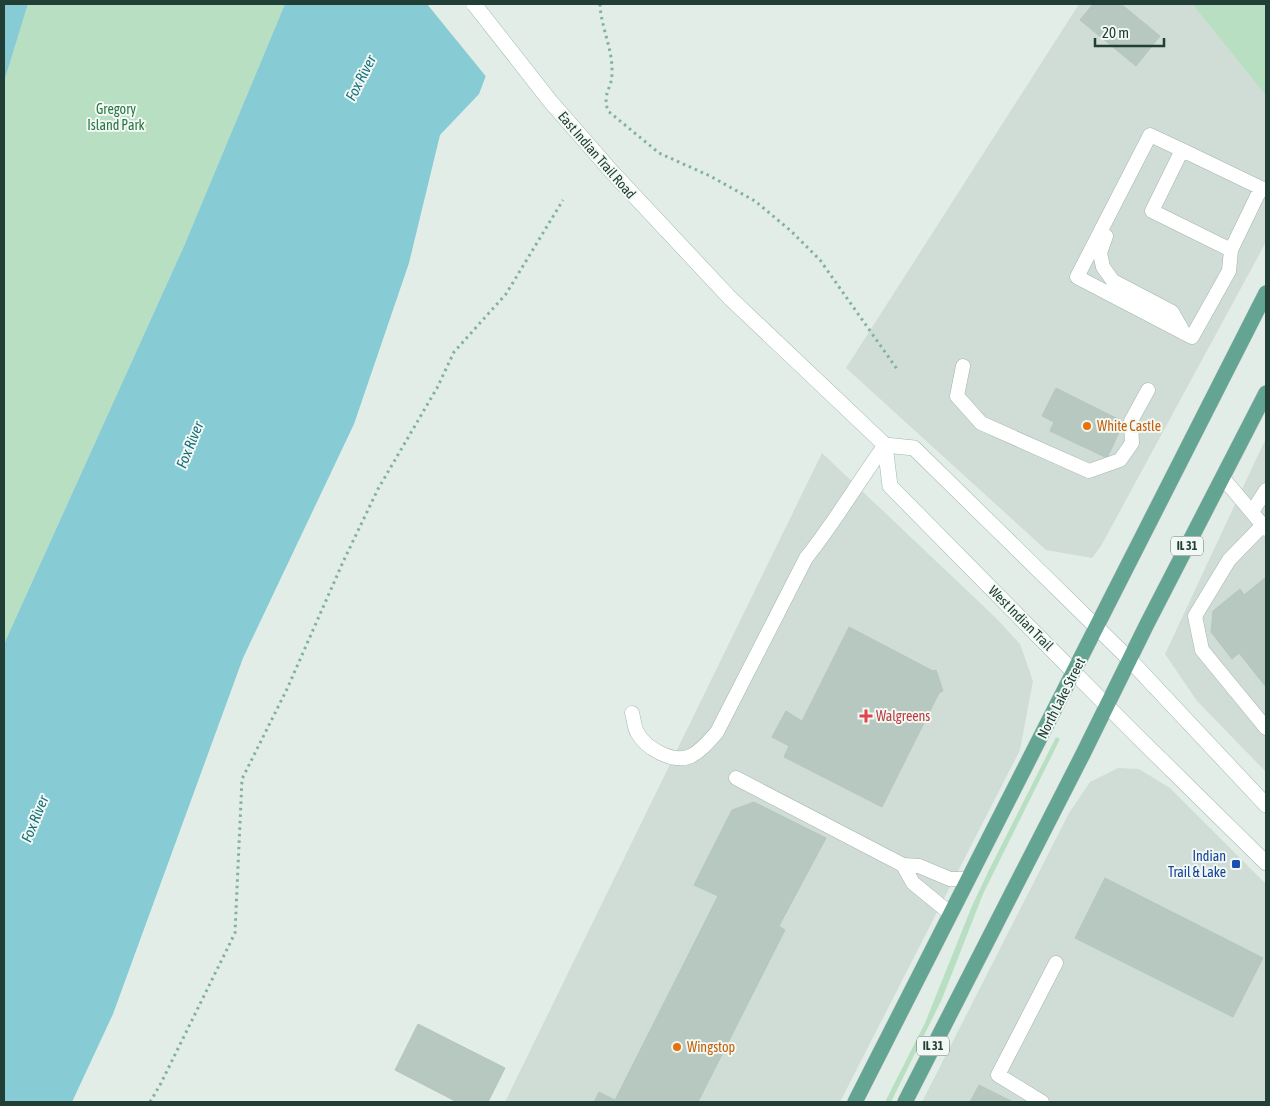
<svg xmlns="http://www.w3.org/2000/svg" width="1270" height="1106" font-family="'Asap Condensed',sans-serif">
  <style>
    .built { fill: #d0ddd6 }
    .green { fill: #b9dfc2 }
    .water { fill: #87cbd4 }
    .pier { fill: #e2ede7 }
    .building { fill: #b7c8c0; stroke: #b4c7be }
    .lines { fill: none; stroke-linecap: round; stroke-linejoin: round }
    .service-casing { stroke: #a4b5ae; stroke-width: 15 }
    .secondary-casing { stroke: #9fb9af; stroke-width: 16 }
    .primary-casing { stroke: #c1c9c7; stroke-width: 16 }
    .path { stroke: #81b2a1; stroke-width: 3; stroke-dasharray: 2.5 4; stroke-linecap: butt }
    .service { stroke: #fff; stroke-width: 14 }
    .secondary { stroke: #fff; stroke-width: 15 }
    .primary { stroke: #64a492; stroke-width: 15 }
    .secondary-bridge-casing { stroke: #9fb9af; stroke-width: 16; stroke-linecap: butt }
    .secondary-bridge { stroke: #fff; stroke-width: 15 }
    .food-dot { fill: #e8710a; stroke: #f2f9f5; stroke-width: 2 }
    .health-dot { fill: #e0444e; stroke: #f2f9f5; stroke-width: 2 }
    .transit-dot { fill: #1a4fb4; stroke: #f2f9f5; stroke-width: 2 }
    .labels { text-anchor: middle; stroke-width: 4; stroke-linejoin: round; paint-order: stroke }
    .shield { fill: #f2f9f5; stroke: #60776f; stroke-width: 1 }
    .shield-label { font-size: 12px; font-weight: bold; fill: #213f36 }
    .park-label { font-size: 14px; fill: #297745; stroke: #f2f9f5 }
    .street-label { font-size: 14px; fill: #213f36; stroke: #f2f9f5 }
    .food-label { font-size: 14px; fill: #c56008; stroke: #f2f9f5; text-anchor: start }
    .health-label { font-size: 14px; fill: #be3a42; stroke: #f2f9f5; text-anchor: start }
    .transit-label { font-size: 14px; fill: #164399; stroke: #f2f9f5; text-anchor: end }
    .water-label { font-size: 15px; font-style: italic; fill: #186f7d; stroke: #f2f9f5 }
  </style>
  <rect width="100%" height="100%" fill="#e2ede7"/>
  <path class="built" d="M1079,4H1192L1266,96V242L1101,546L1092,558L1046,550L846,368Z
    M1266,438V772L1197,701L1165,654Z
    M822,453L995,617L1020,644L1033,681L1020,750L840,1102H505Z
    M1118,768L1139,769L1170,788L1266,884V1102H922L1069,813L1090,782Z"/>
  <path class="green" d="M28,4H285L184,246L4,644V82Z
    M1192,4H1266V96Z
    M1056,737L1060,739L983,894L942,999L891,1102H885L925,1023L972,906L988,872Z"/>
  <path class="water" d="M4,4H28L4,82Z
    M285,4H513L479,94L440,135L409,263L354,424L243,658L113,1014L72,1102H4V644L184,246Z"/>
  <path class="pier" d="M427,4H515L488,79Z"/>
  <path class="building" d="M1093,4H1121L1160,36L1136,66L1080,20Z
    M1056,388L1124,422L1107,458L1050,431L1054,422L1042,416Z
    M1266,577V687L1239,653L1232,659L1211,632L1213,611L1240,589L1244,595Z
    M849,627L933,671L936,670L943,691L939,693L882,807L784,757L789,746L772,737L786,711L802,721Z
    M754,802L826,838L779,926L785,930L698,1102H594L599,1092L615,1100L718,896L694,885L732,810Z
    M1105,878L1263,958L1233,1017L1075,938Z
    M418,1024L505,1068L488,1102H457L395,1070Z
    M979,1085L1013,1102H970Z"/>
  <g class="lines">
    <defs>
      <path id="service" d="M1182,150L1150,135L1077,277L1192,337L1229,271L1231,250
        M1261,188L1231,250L1152,211L1182,150L1261,188L1266,190
        M1106,236L1100,253L1103,267L1113,281L1172,312L1184,333
        M963,366L957,396L981,423L1089,471L1120,460L1132,443L1131,421L1148,390
        M1223,478L1266,529
        M1252,512L1266,490
        M1263,525L1229,560L1195,616L1202,650L1266,728
        M632,713C634,719 634,727 637,732C645,748 673,764 691,756C701,751 709,741 717,732L806,558C835,522 858,482 885,445
        M736,778L903,865L919,866L950,879H968
        M903,865L913,883L951,914
        M1042,1102L998,1075L1056,963"/>
      <path id="secondary" d="M730,298L885,445L914,448L1129,659L1266,805
        M885,445L890,486L1132,731L1266,863"/>
      <path id="primary" d="M855,1102L1266,293
        M905,1102L1083,754L1147,624L1266,393"/>
    </defs>
    <use href="#service" class="service-casing"/>
    <use href="#secondary" class="secondary-casing"/>
    <use href="#primary" class="primary-casing"/>
    <path class="path" d="M600,4C601,28 613,49 612,73C612,90 602,92 608,111L659,153L710,176L755,201L791,231L820,260L897,369
      M150,1102L160,1085L235,933L242,779L287,689L343,562L378,489L437,388L454,352L506,294L563,200"/>
    <use href="#service" class="service"/>
    <use href="#secondary" class="secondary"/>
    <use href="#primary" class="primary"/>
    <defs>
      <path id="secondary-bridge" d="M474,4L550,101L612,172L730,298"/>
    </defs>
    <use href="#secondary-bridge" class="secondary-bridge-casing"/>
    <use href="#secondary-bridge" class="secondary-bridge"/>
  </g>
  <g class="food-dot">
    <circle cx="1087" cy="426" r="5"/>
    <circle cx="677" cy="1047" r="5"/>
  </g>
  <path class="health-dot" d="M863.5 708.5h5v5h5v5h-5v5h-5v-5h-5v-5h5z"/>
  <rect class="transit-dot" x="1231" y="859" width="10" height="10" rx="2.5"/>
  <g class="labels">
    <g class="shield">
      <rect x="1171" y="536.5" width="32" height="19" rx="4"/>
      <rect x="917" y="1036.5" width="32" height="19" rx="4"/>
    </g>
    <g class="shield-label">
      <text x="1187" y="550">IL 31</text>
      <text x="933" y="1050">IL 31</text>
    </g>
    <g class="park-label">
      <text x="116" y="114">Gregory<tspan x="116" dy="16">Island Park</tspan></text>
    </g>
    <g class="street-label">
      <text transform="translate(597 155) rotate(49)" y="5">East Indian Trail Road</text>
      <text transform="translate(1021 618) rotate(45)" y="5">West Indian Trail</text>
      <text transform="translate(1061 698) rotate(-63)" y="5">North Lake Street</text>
    </g>
    <g class="food-label">
      <text x="1097" y="431">White Castle</text>
      <text x="687" y="1052">Wingstop</text>
    </g>
    <g class="health-label">
      <text x="876" y="721">Walgreens</text>
    </g>
    <g class="transit-label">
      <text x="1226" y="861">Indian<tspan x="1226" dy="16">Trail &amp; Lake</tspan></text>
    </g>
    <g class="water-label">
      <text transform="translate(361 78) rotate(-63)" y="5">Fox River</text>
      <text transform="translate(190 445) rotate(-68)" y="5">Fox River</text>
      <text transform="translate(35 819) rotate(-68)" y="5">Fox River</text>
    </g>
  </g>
  <rect width="1270" height="1106" fill="none" stroke="#213f36" stroke-width="10"/>
  <path d="M1095 38v8h69v-8" fill="none" stroke="#213f36" stroke-width="2.5"/>
  <text x="1102" y="38" font-size="15" fill="#213f36" stroke="#f2f9f5" stroke-width="4" paint-order="stroke">20 m</text>
</svg>
